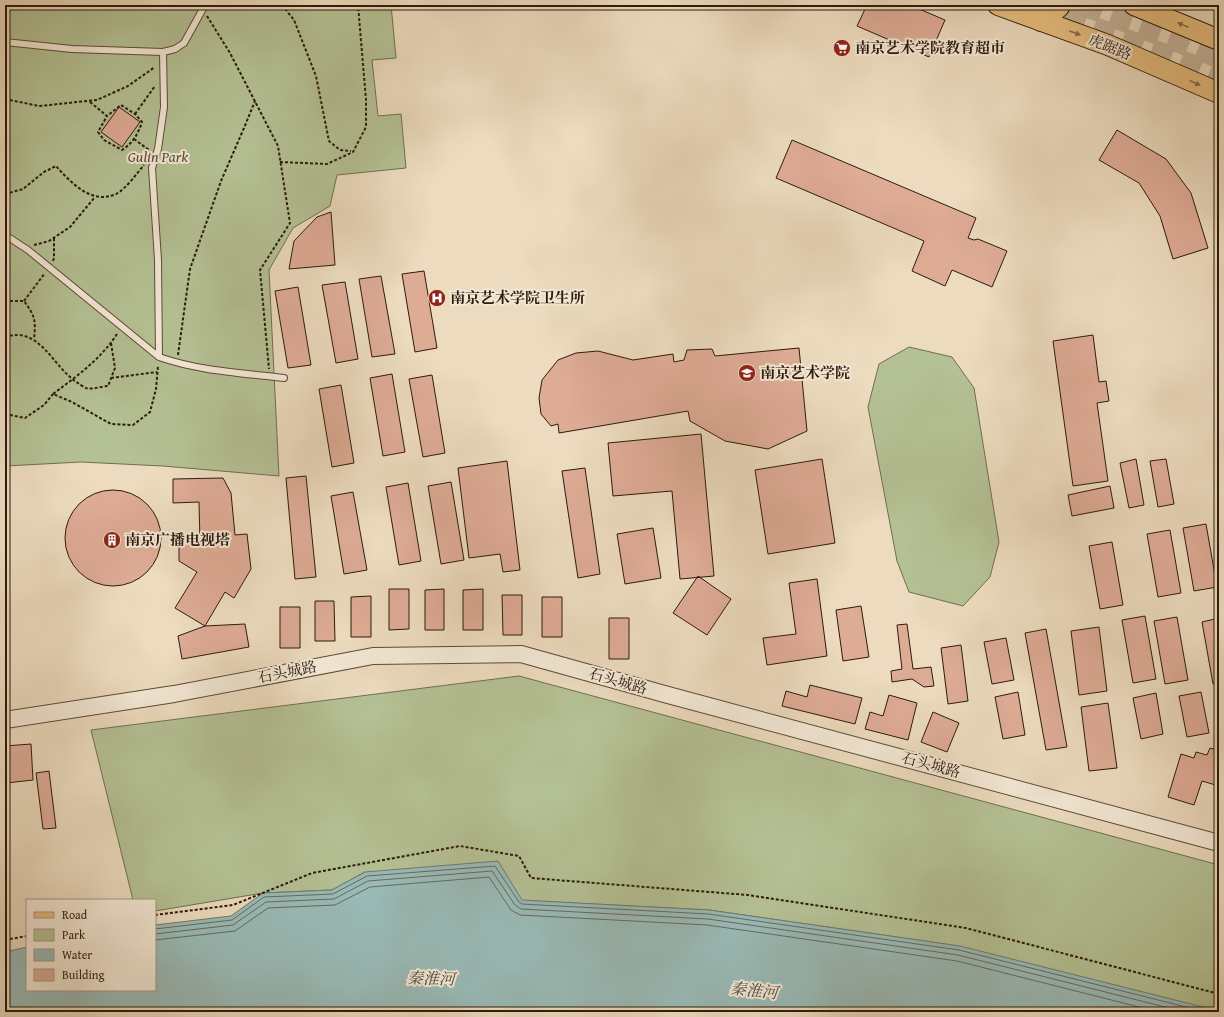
<svg xmlns="http://www.w3.org/2000/svg" width="1224" height="1017" font-family="'Gentium Book Plus','Noto Serif SC',serif">
  <style>
    .green { fill: #b4c194; stroke: #706e50; fill-rule: evenodd }
    .water { fill: #99bab6; stroke: #6e7a72 }
    .lines { fill: none; stroke-linecap: round; stroke-linejoin: round }
    .shore { stroke: #636a62; stroke-width: 1 }
    .building { fill: #deab95; stroke: #2d1a0d }
    .trunk-tunnel { stroke: #c6b49b; stroke-width: 21; stroke-dasharray: 21 10; stroke-linecap: butt }
    .service-casing { stroke: #5d4a39; stroke-width: 8 }
    .tertiary-casing { stroke: #5d4a39; stroke-width: 18 }
    .primary-casing { stroke: #2d1a0d; stroke-width: 22 }
    .path { stroke: #2d1a0d; stroke-width: 2; stroke-dasharray: 3 2; stroke-linecap: butt }
    .service { stroke: #f3e8d5; stroke-width: 6 }
    .tertiary { stroke: #f3e8d5; stroke-width: 16 }
    .primary { stroke: #e6be7f; stroke-width: 20 }
    .oneway { fill: #8a6c46 }
    .labels { text-anchor: middle; stroke-width: 4; stroke-linejoin: round; paint-order: stroke }
    .street-label { font-size: 15px; fill: #2d1a0d; stroke: #f3e8d5 }
    .poi-label { font-size: 15px; font-weight: bold; fill: #2d1a0d; stroke: #f3e8d5; text-anchor: start }
    .park-label { font-size: 15px; font-style: italic; fill: #564c36; stroke: #f3e8d5 }
    .water-label { font-size: 16px; font-style: italic; fill: #4d4a40; stroke: #f3e8d5 }
  </style>
  <rect width="100%" height="100%" fill="#ecdbbe"/>
  <filter id="stains"><feTurbulence type="fractalNoise" baseFrequency=".005" numOctaves="4"/><feColorMatrix values="0 0 0 0 .2 0 0 0 0 .09 0 0 0 0 .02 0 0 0 .5 -.17"/></filter>
  <radialGradient id="worn" r=".72"><stop offset=".6" stop-color="#630" stop-opacity="0"/><stop offset="1" stop-color="#630" stop-opacity=".3"/></radialGradient>
  <path class="green" d="M5,5H391L396,58L372,60L378,116L401,114L406,168L337,175L330,206L293,228L269,270L279,476L163,466L81,462L5,466Z
    M909,347L952,357L974,388L999,542L990,577L963,606L909,592L897,561L868,407L879,364Z
    M519,676L1219,865V1012H439L365,872L332,890L263,893L155,911V900H133L91,730ZM534,901L709,910L945,944Z"/>
  <path class="water" d="M498,861L522,900L709,910L960,946L1219,1011V1012H5V952L27,947V990H155V925L231,916L263,893L332,890L365,872Z"/>
  <g class="lines">
    <path class="shore" d="M155,929L232,920L264,897L333,894L367,876L495,866L519,902L522,904L708,914L959,950L1206,1012
      M155,934L233,925L266,902L334,899L368,881L492,871L515,905L521,909L708,919L958,955L1185,1012
      M155,940L235,931L268,908L335,905L370,887L489,877L511,910L520,915L707,925L957,961L1159,1012"/>
  </g>
  <path class="building" d="M867,5H910L945,20L929,57L857,26Z
    M119,107L140,122L122,147L101,132Z
    M1117,130L1166,159L1191,193L1208,248L1173,259L1160,216L1139,183L1099,160Z
    M792,140L976,218L968,238L974,240L978,239L1007,251L992,287L952,270L945,286L912,271L924,241L776,178Z
    M331,212L335,265L289,269L294,241L317,217Z
    M424,271L437,348L415,352L402,274Z
    M381,276L395,354L372,357L359,279Z
    M345,282L358,359L336,363L322,285Z
    M298,287L311,365L288,368L275,291Z
    M1093,335L1099,382L1106,381L1109,401L1097,403L1108,481L1073,486L1053,341Z
    M799,348L807,431L768,449L725,441L690,421L688,411L559,433L558,424L551,426L541,414L539,398L542,380L558,360L576,353L598,351L633,360L673,354L674,362L684,360L687,350L712,349L715,356Z
    M392,374L405,452L383,456L370,378Z
    M432,375L445,453L423,457L409,379Z
    M341,385L354,463L332,467L319,389Z
    M1219,402V432L1215,403Z
    M701,434L714,576L680,579L672,491L613,496L608,443Z
    M822,459L835,543L768,554L755,470Z
    M1136,459L1144,505L1129,508L1120,463Z
    M1166,459L1174,504L1158,507L1150,461Z
    M507,461L520,570L503,572L500,554L469,558L458,468Z
    M585,468L600,574L578,578L562,471Z
    M306,476L316,577L295,579L286,478Z
    M223,478L231,493L235,535L247,534L251,569L234,598L225,592L205,626L175,608L197,572L179,561V542H200L199,502L173,503V479Z
    M451,482L464,560L441,564L428,486Z
    M408,483L421,561L399,565L386,487Z
    M1110,486L1114,508L1072,516L1068,495Z
    M65 538a48 48 0 1 1 96 0a48 48 0 1 1-96 0Z
    M353,492L367,570L344,574L331,496Z
    M1206,524L1217,587L1194,591L1183,528Z
    M653,528L661,578L625,584L617,534Z
    M1170,530L1181,593L1158,597L1147,534Z
    M1112,542L1123,605L1100,609L1089,546Z
    M698,576L731,599L707,635L673,613Z
    M817,579L827,656L767,665L763,638L796,634L789,583Z
    M389,589H409V629L389,630Z
    M444,589V630H425V590Z
    M483,589V630H463V590Z
    M502,595H522V635H503Z
    M371,596V637H351V597Z
    M542,597H562V637H542Z
    M315,601H334L335,641H315Z
    M861,606L869,657L843,661L836,610Z
    M280,607H300V648H280Z
    M1145,616L1156,679L1133,683L1122,620Z
    M1177,617L1188,680L1165,684L1154,621Z
    M609,618H629V659H609Z
    M1219,618V683L1213,684L1202,622Z
    M245,624L249,647L182,659L178,636L205,626Z
    M907,624L913,669L931,667L934,686L924,687L912,679L892,682L891,671L902,669L897,625Z
    M1099,627L1107,691L1079,695L1071,631Z
    M1046,629L1067,747L1046,750L1025,633Z
    M1006,638L1014,680L992,684L984,642Z
    M961,645L968,701L948,704L941,648Z
    M810,685L862,698L855,724L782,706L786,691L807,697Z
    M1018,692L1025,735L1003,739L995,697Z
    M1201,692L1209,733L1187,737L1179,696Z
    M1156,693L1163,734L1141,739L1133,698Z
    M889,695L917,703L908,740L865,729L870,712L883,716Z
    M1108,703L1117,768L1089,771L1081,707Z
    M933,712L959,723L947,752L921,742Z
    M1219,743V786L1202,781L1194,805L1168,797L1181,754L1194,758L1196,752L1207,755L1210,748L1217,750Z
    M31,744L33,780L6,783L5,746Z
    M49,771L56,828L43,829L36,773Z"/>
  <g class="lines">
    <path class="trunk-tunnel" d="M1036,5L1219,75
      M1082,5L1219,58"/>
    <defs>
      <path id="service" d="M5,42L72,49L163,52L175,49L184,43L205,5
        M163,52L164,107L158,149L152,168L158,260L159,357C199,371 242,373 284,378
        M5,235L28,250L159,357"/>
      <path id="tertiary" d="M5,720L174,694L373,656L521,654L668,695L1219,843"/>
      <path id="primary" d="M998,5L1108,45L1219,93
        M1134,5L1219,40
        M1041,21L1059,7V5"/>
    </defs>
    <use href="#service" class="service-casing"/>
    <use href="#tertiary" class="tertiary-casing"/>
    <use href="#primary" class="primary-casing"/>
    <path class="path" d="M282,5L294,20L316,76L329,141L340,150L351,151
      M207,16L230,53L278,146L290,223L260,270L269,369
      M5,99L39,106L97,100L128,86L155,67
      M90,102L107,116L121,105L135,114L142,122C138,134 133,143 122,150L104,140L98,132L107,116
      M135,114L155,86
      M134,139L149,150
      M280,162L327,164L353,152L366,127V100L358,5
      M5,194L23,189L44,172L56,166C71,183 92,205 116,194C126,189 137,173 144,165
      M34,245L49,241L70,227L95,197
      M53,261L54,258V238
      M5,301H24C35,316 36,320 34,339
      M24,301L45,273
      M117,334C101,359 77,376 53,394L72,402L111,424L133,425L150,412L156,389L158,366
      M5,337C40,325 53,368 78,383C80,385 84,387 86,388C92,390 102,386 108,386L115,368L111,343
      M178,355L190,269L221,181L244,128L255,101
      M111,378L157,372
      M5,414L25,418L44,405L53,394
      M155,915L233,905L312,873L460,846L519,856L531,878L748,895L966,928L1219,994
      M5,940L27,936"/>
    <use href="#service" class="service"/>
    <use href="#tertiary" class="tertiary"/>
    <use href="#primary" class="primary"/>
  </g>
  <defs><path id="oneway-solid" d="M-6-.8H1V-3.2L6.5 0L1 3.2V.8H-6Z"/></defs>
  <g class="oneway">
    <use href="#oneway-solid" transform="translate(1183 25) rotate(-158)"/>
    <use href="#oneway-solid" transform="translate(1075 33) rotate(20)"/>
    <use href="#oneway-solid" transform="translate(1195 83) rotate(24)"/>
  </g>
  <defs>
    <symbol id="supermarket-disc" viewBox="-11 -11 22 22"><circle r="9.5" fill="#8f2418" stroke="#f3e8d5"/><path d="M-6-5.5h2.5l.6 2H6L4.5 2H-2.5L-4.4-4H-6ZM-1.5 3.2a1.3 1.3 0 1 0 .1 0ZM3 3.2a1.3 1.3 0 1 0 .1 0Z" fill="#fff"/></symbol>
    <symbol id="hospital-disc" viewBox="-11 -11 22 22"><circle r="9.5" fill="#8f2418" stroke="#f3e8d5"/><path d="M-5-5h3v3.5h4V-5h3V5h-3V1.5h-4V5h-3Z" fill="#fff"/></symbol>
    <symbol id="university-disc" viewBox="-11 -11 22 22"><circle r="9.5" fill="#8f2418" stroke="#f3e8d5"/><path d="M0-5L7-2L0 1L-7-2ZM-4 1L0 2.5L4 1V4Q0 6-4 4Z" fill="#fff"/></symbol>
    <symbol id="building-disc" viewBox="-11 -11 22 22"><circle r="9.5" fill="#8f2418" stroke="#f3e8d5"/><path d="M-4-6H4V6H1V3H-1V6H-4ZM-2.5-4.3h1.7v1.8h-1.7ZM.8-4.3h1.7v1.8H.8ZM-2.5-1h1.7V.8h-1.7ZM.8-1h1.7V.8H.8Z" fill="#fff"/></symbol>
  </defs>
  <g fill-rule="evenodd">
    <use href="#supermarket-disc" x="832" y="38" width="20" height="20"/>
    <use href="#hospital-disc" x="427" y="288" width="20" height="20"/>
    <use href="#university-disc" x="737" y="363" width="20" height="20"/>
    <use href="#building-disc" x="102" y="530" width="20" height="20"/>
  </g>
  <g class="labels">
    <g class="street-label">
      <text transform="translate(1110 47) rotate(22)" y="5">虎踞路</text>
      <text transform="translate(287 672) rotate(-11)" y="5">石头城路</text>
      <text transform="translate(618 681) rotate(16)" y="5">石头城路</text>
      <text transform="translate(931 765) rotate(15)" y="5">石头城路</text>
    </g>
    <g class="poi-label">
      <text x="855" y="53">南京艺术学院教育超市</text>
      <text x="450" y="303">南京艺术学院卫生所</text>
      <text x="760" y="378">南京艺术学院</text>
      <text x="125" y="545">南京广播电视塔</text>
    </g>
    <g class="park-label">
      <text x="158" y="162">Gulin Park</text>
    </g>
    <g class="water-label">
      <text transform="translate(431 978) rotate(2)" y="6">秦淮河</text>
      <text transform="translate(754 990) rotate(6)" y="6">秦淮河</text>
    </g>
  </g>
  <rect width="1224" height="1017" fill="none" stroke="#ecdbbe" stroke-width="20"/>
  <rect x="6" y="6" width="1212" height="1005" fill="none" stroke="#2d1a0d" stroke-width="2"/>
  <rect x="10" y="10" width="1204" height="997" fill="none" stroke="#2d1a0d"/>
  <rect x="26" y="899" width="130" height="92" fill="#f3e8d5" stroke="#a49685"/>
  <rect x="34" y="912" width="20" height="6" fill="#e6be7f" stroke="#a49685"/>
  <text x="62" y="919" font-size="12" fill="#2d1a0d">Road</text>
  <rect x="34" y="929" width="20" height="12" fill="#b4c194" stroke="#a49685"/>
  <text x="62" y="939" font-size="12" fill="#2d1a0d">Park</text>
  <rect x="34" y="949" width="20" height="12" fill="#99bab6" stroke="#a49685"/>
  <text x="62" y="959" font-size="12" fill="#2d1a0d">Water</text>
  <rect x="34" y="969" width="20" height="12" fill="#deab95" stroke="#a49685"/>
  <text x="62" y="979" font-size="12" fill="#2d1a0d">Building</text>
  <rect width="100%" height="100%" filter="url(#stains)"/>
  <rect width="100%" height="100%" fill="url(#worn)"/>
</svg>
